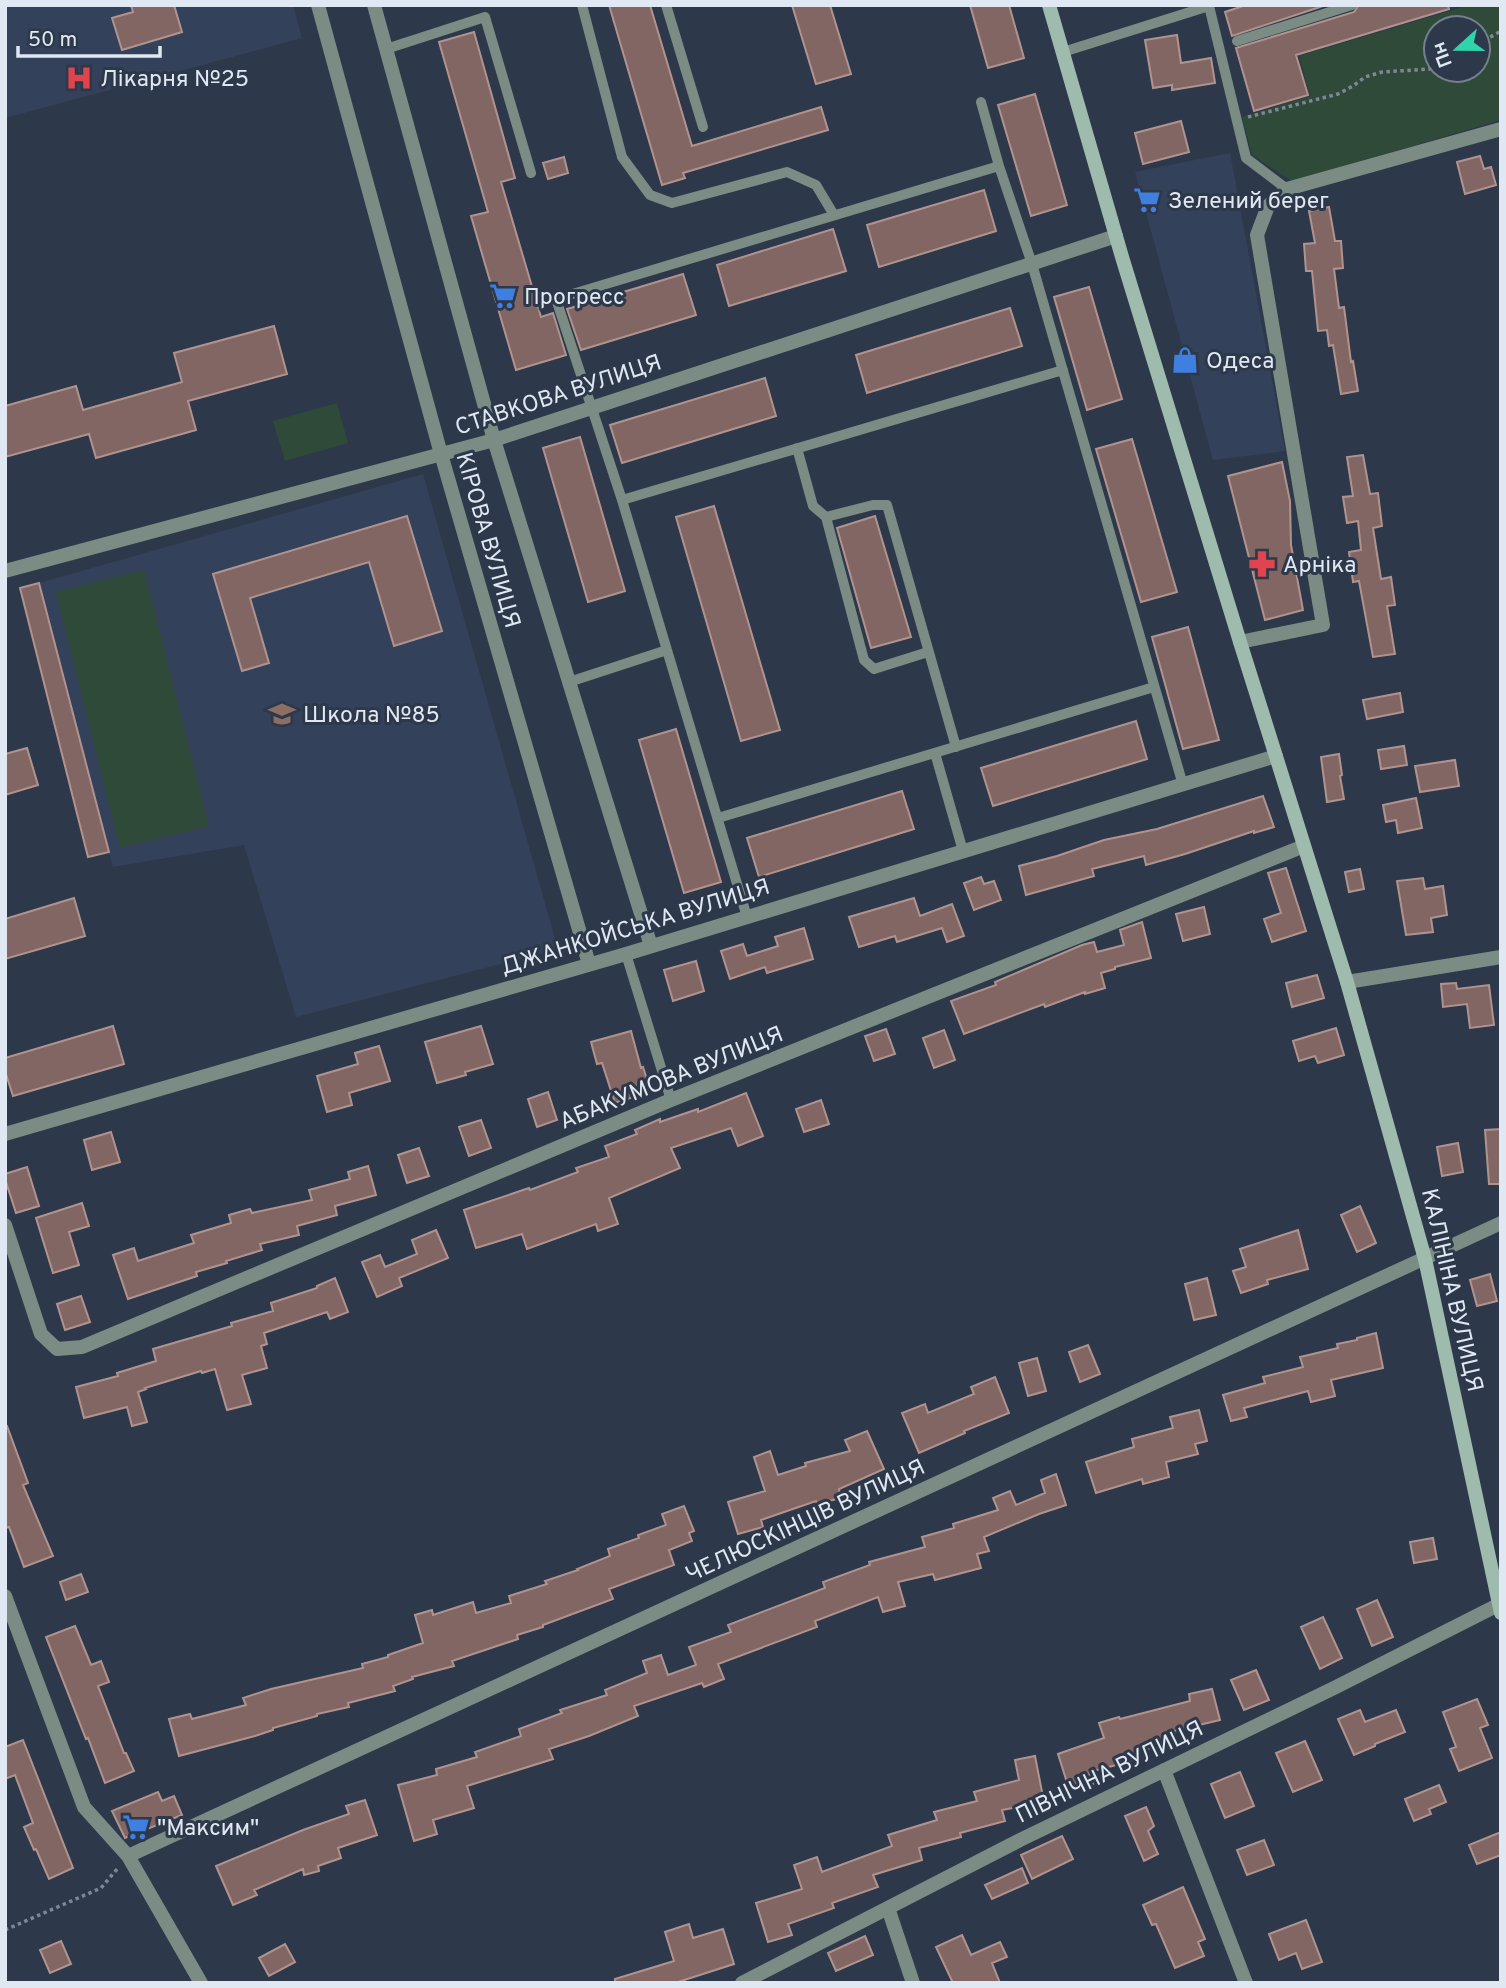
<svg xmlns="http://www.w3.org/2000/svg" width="1506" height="1988" font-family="Overpass,sans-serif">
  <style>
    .built { fill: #33425a }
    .green { fill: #2f4a38; fill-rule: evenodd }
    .building { fill: #816663; stroke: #b0938f; stroke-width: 2 }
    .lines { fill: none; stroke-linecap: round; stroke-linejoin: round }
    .path { stroke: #7d8796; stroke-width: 3.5; stroke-dasharray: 3.5 3.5; stroke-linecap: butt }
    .lane { stroke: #7a8c83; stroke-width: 10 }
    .street { stroke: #7a8c83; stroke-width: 14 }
    .secondary { stroke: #9ebbad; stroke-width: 14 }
    .labels { text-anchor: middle; stroke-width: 6; stroke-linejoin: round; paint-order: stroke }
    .poi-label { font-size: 23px; fill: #e0e8f3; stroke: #2d394a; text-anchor: start }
    .street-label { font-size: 23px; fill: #e0e8f3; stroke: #2d394a }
  </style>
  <rect width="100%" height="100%" fill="#2d394a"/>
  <path class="built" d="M5,5H293L302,38L5,118Z
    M1230,153L1285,451L1213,460L1135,172Z
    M423,474L558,949L296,1017L244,845L113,867L39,583Z"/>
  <path class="green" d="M1470,5H1501V120L1292,181L1252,155L1242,117L1310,96L1299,56ZM1436,28H1478V70H1436Z
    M337,403L348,443L285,461L273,421Z
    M144,570L209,826L120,848L56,592Z"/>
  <path class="building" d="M131,5H174L182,32L122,50L112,18L133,12Z
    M609,5H650L692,146L821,107L828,130L683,173L685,178L662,185Z
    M792,5H830L851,74L816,84Z
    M970,5H1009L1024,58L988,68Z
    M1246,5H1326L1232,36L1225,12Z
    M1359,5H1448L1449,9L1296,55L1308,95L1254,111L1236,48L1354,12Z
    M474,32L515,178L501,182L541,317L553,313L566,355L516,370L471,216L488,212L439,42Z
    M1177,35L1181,63L1211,58L1215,83L1172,90V85L1153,88L1145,40Z
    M1035,94L1067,205L1031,216L998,105Z
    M1181,121L1189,152L1143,164L1135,133Z
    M1480,156L1484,169L1491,167L1496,185L1465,194L1457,162Z
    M564,157L568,173L548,179L543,163Z
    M984,190L996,231L879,267L867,225Z
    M1329,207L1335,241H1341L1343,268L1334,269L1339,308L1344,307L1351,362L1353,361L1358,391L1341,394L1333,345L1329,346L1327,330L1318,331L1312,271H1306L1304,244L1315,243L1309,211Z
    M833,229L846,271L729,306L717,265Z
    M683,274L696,315L581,350L567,309Z
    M1089,287L1122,399L1087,410L1054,297Z
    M1010,308L1022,346L867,393L856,355Z
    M274,326L287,374L188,401L196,430L96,458L89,434L5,457V406L76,386L83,410L182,382L174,353Z
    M765,378L776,416L622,463L610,425Z
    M580,437L625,591L588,602L543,448Z
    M1132,439L1177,592L1141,602L1096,449Z
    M1363,455L1370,494L1378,493L1382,526L1373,528L1381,579L1391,577L1395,605L1387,606L1395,654L1373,657L1359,581L1353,582L1349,552L1361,550L1358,521L1347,523L1343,497L1353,496L1347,457Z
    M1282,462L1290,501L1291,545L1303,610L1265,620L1228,476Z
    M714,506L780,730L741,741L676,517Z
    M407,516L442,631L394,646L369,562L250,598L269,663L242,671L213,574Z
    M875,516L911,637L871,648L837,528Z
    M39,583L109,852L88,857L20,588Z
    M1188,627L1219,740L1183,749L1152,637Z
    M1400,693L1403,712L1367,719L1363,700Z
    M1136,721L1147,759L993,806L981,768Z
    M676,729L721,882L684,893L639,740Z
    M1404,746L1407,765L1381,769L1378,750Z
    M27,748L38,785L5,795V754Z
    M1339,754L1342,775L1340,776L1344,799L1327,802L1321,757Z
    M1455,760L1459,786L1420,792L1415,766Z
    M902,791L914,829L759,877L747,838Z
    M1263,796L1274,827L1254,833V831L1185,854L1146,865L1144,856L1092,869L1094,876L1026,895L1019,866L1057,856L1104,840L1157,829Z
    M1416,798L1422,828L1398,833L1396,820L1386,822L1383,805Z
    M1286,868L1306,931L1272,942L1264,919L1281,913L1268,873Z
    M1360,869L1364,889L1349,892L1345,872Z
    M981,877L984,884L994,881L1001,900L974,910L964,883Z
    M1423,878L1425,889L1443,886L1447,915L1431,918L1433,932L1406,935L1397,881Z
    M74,898L85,936L5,959V919Z
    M914,898L920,916L952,904L964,936L947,942L942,928L897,942L895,936L859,947L849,917Z
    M1204,907L1210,934L1183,941L1176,914Z
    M1142,922L1151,958L1115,967V969L1101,973L1105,988L1085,994V992L1045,1007L1044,1004L964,1034L951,1001L996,985L995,982L1082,945L1094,942L1097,952L1124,945L1120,930Z
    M804,928L813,959L767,973L765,967L730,979L721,951L743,944L747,956L778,946L775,937Z
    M696,961L704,991L673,1001L664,970Z
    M1317,975L1324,998L1292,1007L1286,983Z
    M1456,983L1457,989L1489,985L1494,1025L1470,1028L1467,1004L1443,1007L1441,984Z
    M113,1026L124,1064L13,1096L5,1071V1058Z
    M481,1026L493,1064L465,1072L466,1075L437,1083L425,1042Z
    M1336,1028L1344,1055L1318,1063L1315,1056L1299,1061L1293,1041Z
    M886,1029L895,1054L874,1061L865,1036Z
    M944,1030L955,1060L934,1068L923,1038Z
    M631,1031L641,1068L643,1067L649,1086V1092L615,1103L602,1063L597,1064L591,1042Z
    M379,1046L390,1081L349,1093L352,1105L327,1112L317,1076L358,1064L355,1053Z
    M548,1092L557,1120L537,1127L528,1099Z
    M746,1093L763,1136L738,1146L731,1128L671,1148L680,1168L609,1198L618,1224L598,1231L596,1224L527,1249L522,1234L476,1248L464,1210L529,1188L530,1190L578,1172L576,1168L609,1157L605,1146L637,1134L635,1130L660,1119V1122L698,1109V1112Z
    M821,1100L829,1124L804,1132L796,1109Z
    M481,1120L491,1148L469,1156L459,1127Z
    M1501,1129V1184H1489L1485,1130Z
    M111,1132L120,1162L92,1170L84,1140Z
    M1458,1143L1463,1172L1442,1176L1437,1147Z
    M419,1148L429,1176L407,1183L398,1155Z
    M368,1166L376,1195L335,1206L337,1215L297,1226L299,1235L260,1244L262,1250L226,1261L227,1263L196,1272L197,1276L128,1299L113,1255L134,1248L138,1261L194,1243L191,1235L231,1223L229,1215L250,1209L252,1213L312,1200L309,1190L350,1179L348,1172Z
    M27,1167L39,1206L16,1213L5,1179V1174Z
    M82,1203L89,1226L69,1232L79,1265L53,1273L36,1218Z
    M1360,1206L1376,1243L1357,1252L1341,1215Z
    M436,1230L448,1258L399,1278L402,1286L377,1297L362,1262L380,1255L385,1267L417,1254L412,1240Z
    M1298,1230L1308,1269L1267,1280L1268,1284L1241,1293L1233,1271L1246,1267L1240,1249Z
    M1490,1274L1497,1301L1477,1306L1470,1280Z
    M335,1278L348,1312L330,1319L327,1312L264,1333L267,1344L261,1346L267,1368L242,1375L251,1404L227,1410L215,1369L202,1373L201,1371L145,1388L146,1389L138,1392L147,1422L132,1426L127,1407L84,1418L76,1387L118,1376L117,1373L156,1361L153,1349L232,1326L231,1323L273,1311L271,1303L317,1288V1286Z
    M1207,1278L1216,1315L1194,1320L1185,1284Z
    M81,1296L90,1322L65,1330L57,1304Z
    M1376,1333L1383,1368L1331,1380L1335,1396L1311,1402L1308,1391L1244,1408L1247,1417L1231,1421L1223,1395L1265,1383L1263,1377L1303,1367L1300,1357L1338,1348L1337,1344L1357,1340V1338Z
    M1088,1345L1100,1374L1080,1382L1069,1352Z
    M1037,1358L1046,1391L1028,1396L1019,1363Z
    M995,1377L1009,1413L964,1431L965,1433L919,1453L902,1413L925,1404L928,1413L974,1394L971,1387Z
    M1199,1410L1207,1441L1195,1444L1198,1454L1166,1462L1169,1477L1143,1484L1142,1479L1096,1493L1086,1462L1134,1447L1132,1439L1173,1428L1170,1417Z
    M5,1426H7L28,1483L23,1485L53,1556L24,1567L9,1527L5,1528Z
    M867,1431L884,1469L839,1489L841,1498L817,1504L816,1501L761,1520L763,1527L738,1534L728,1502L765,1491L754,1457L770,1451L778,1475L806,1466L805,1463L850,1451L845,1440Z
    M1056,1474L1066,1505L1039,1514L984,1537L989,1551L977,1554L981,1568L935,1580L933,1574L898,1582L905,1606L883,1612L878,1597L815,1621L817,1627L718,1664L724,1679L704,1687L702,1683L634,1706L638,1716L589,1736L549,1749L553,1759L467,1786L474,1808L433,1820L437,1834L414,1841L398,1785L437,1775L436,1769L477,1757L475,1752L521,1736L519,1729L562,1713L560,1710L607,1695L605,1690L647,1673L643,1661L661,1655L668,1675L696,1665L689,1647L731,1632L728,1625L825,1588L823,1582L870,1565L869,1562L925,1547L922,1537L954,1528L953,1524L998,1510L993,1498L1010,1491L1016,1505L1045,1493L1041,1480Z
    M684,1506L694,1531L689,1533L692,1541L669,1550L674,1565L609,1589L613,1599L543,1625V1627L517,1635L518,1639L452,1661L454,1666L412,1677L413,1679L393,1686L395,1691L348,1703L349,1707L317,1714V1716L273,1728V1730L255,1736L179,1756L169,1719L190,1714L192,1719L246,1705L243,1698L271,1689L363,1668L362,1664L388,1657V1655L423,1643L415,1615L432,1610L433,1615L473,1602L476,1613L511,1603L509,1596L547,1584L545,1581L578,1570L577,1569L610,1556L608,1549L639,1538L638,1535L666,1525L662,1514Z
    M1433,1538L1437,1559L1414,1563L1410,1542Z
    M81,1574L88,1592L66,1600L60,1582Z
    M1377,1600L1393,1637L1372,1646L1357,1609Z
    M1323,1617L1342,1658L1320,1669L1301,1627Z
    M75,1626L91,1665L101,1661L109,1682L98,1686L124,1753H126L134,1771L105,1783L88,1738L86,1739L46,1637Z
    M1256,1670L1269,1700L1244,1710L1231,1680Z
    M1212,1689L1220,1720L1174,1731L1176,1741L1130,1754L1132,1761L1089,1772L1093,1784L1070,1792L1058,1754L1104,1738L1099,1723L1119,1717L1120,1719L1190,1701L1189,1694Z
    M1477,1699L1488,1725L1480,1728L1492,1758L1459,1771L1450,1749L1456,1747L1443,1712Z
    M1360,1710L1365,1722L1396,1710L1405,1732L1375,1744V1746L1354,1755L1338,1719Z
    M23,1740L73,1868L49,1879L36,1849L34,1850L24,1827L33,1823L15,1775L5,1779V1747Z
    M1305,1741L1322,1780L1293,1792L1276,1753Z
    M1035,1756L1044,1802L1002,1810L1005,1821L960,1833L961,1837L919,1848L922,1860L873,1875L878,1887L832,1903L834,1908L788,1924L792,1935L768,1942L756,1903L802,1889L794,1865L817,1857L822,1872L892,1846L888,1835L937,1820L934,1812L977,1801L974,1792L1019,1780L1015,1760Z
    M1240,1772L1254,1806L1225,1818L1211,1784Z
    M1439,1785L1446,1802L1429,1809L1431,1814L1414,1821L1405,1799Z
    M158,1792L162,1801L174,1796L182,1815L125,1838L112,1811Z
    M365,1800L377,1835L338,1848L341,1858L318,1866L319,1871L304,1875L303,1869L254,1890L257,1895L233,1905L216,1866L303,1830L349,1814L346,1806Z
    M1146,1807L1154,1826L1148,1831L1158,1854L1144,1861L1125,1816Z
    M1501,1832V1855L1477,1864L1469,1845Z
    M1062,1836L1073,1859L1032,1879L1021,1855Z
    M1264,1840L1274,1865L1247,1875L1237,1850Z
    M1022,1868L1028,1883L992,1899L985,1885Z
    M1183,1887L1205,1939L1198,1942L1204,1956L1175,1968L1156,1924L1152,1925L1143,1905Z
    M1306,1920L1322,1962L1302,1969L1296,1953L1279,1960L1269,1934Z
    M689,1924L693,1938L723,1929L734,1964L675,1983H615V1979L674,1961L665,1932Z
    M962,1935L971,1955L1000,1942L1007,1957L992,1963L1000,1983H953L936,1947Z
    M865,1936L873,1955L836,1971L828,1953Z
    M61,1941L71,1964L50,1973L40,1950Z
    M285,1944L295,1962L269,1976L259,1958Z"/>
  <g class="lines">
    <path class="path" d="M1478,44L1501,31
      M1248,117L1338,94L1353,86L1365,77L1382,72L1430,69L1436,66
      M5,1930L101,1888L118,1868"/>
    <path class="lane" d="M582,5L622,157L650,195L672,203L787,172L816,185L834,215
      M666,5L703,127
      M1237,41L1352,5
      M386,49L485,17L531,173
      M1063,52L1209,6L1246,158L1287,189
      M981,102L999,166L1032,264L1183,785
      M797,448L813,506L826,517L873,505H887L956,747
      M622,500L1063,370
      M826,517L864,660L874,669L928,652
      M569,682L667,650
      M935,753L963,851
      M718,818L1154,687
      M747,917L622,500L556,299L999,166
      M626,954L671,1100"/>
    <path class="street" d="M318,5L441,454L589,964
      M374,5L494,440L651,946
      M5,571L494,440L1116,236
      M1240,642L1323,625L1257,235L1268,206L1287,189L1501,129
      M1347,982L1501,957
      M5,1134L626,954L1276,756
      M5,1225L41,1334L57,1349L82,1347L671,1100L1304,846
      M5,1596L84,1807L128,1856L201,1983
      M1164,1770L1246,1983
      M128,1856L1501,1223
      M888,1908L913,1983
      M742,1983L1020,1840L1334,1688L1498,1605"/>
    <path class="secondary" d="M1049,5L1122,257L1240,642L1347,982L1425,1259L1501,1613"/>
  </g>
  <defs>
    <symbol id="hospital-bare" viewBox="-9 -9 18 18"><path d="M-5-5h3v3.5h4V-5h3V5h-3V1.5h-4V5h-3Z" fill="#e0444e" stroke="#2d394a" stroke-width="2.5" paint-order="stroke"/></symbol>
    <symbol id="supermarket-bare" viewBox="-9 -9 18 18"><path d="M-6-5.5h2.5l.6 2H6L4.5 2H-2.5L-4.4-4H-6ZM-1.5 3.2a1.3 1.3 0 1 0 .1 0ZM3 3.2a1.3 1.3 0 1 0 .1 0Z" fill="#3f7fe0" stroke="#2d394a" stroke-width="2.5" paint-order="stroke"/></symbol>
    <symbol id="shop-bare" viewBox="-9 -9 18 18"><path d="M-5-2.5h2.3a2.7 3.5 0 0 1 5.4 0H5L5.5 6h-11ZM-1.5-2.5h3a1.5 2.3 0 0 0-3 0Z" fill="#3f7fe0" stroke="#2d394a" stroke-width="2.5" paint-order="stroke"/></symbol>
    <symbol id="pharmacy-bare" viewBox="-9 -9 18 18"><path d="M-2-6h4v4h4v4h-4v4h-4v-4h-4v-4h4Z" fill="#e0444e" stroke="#2d394a" stroke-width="2.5" paint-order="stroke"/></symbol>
    <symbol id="school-bare" viewBox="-9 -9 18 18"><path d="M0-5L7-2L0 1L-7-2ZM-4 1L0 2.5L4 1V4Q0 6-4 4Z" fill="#8d6e63" stroke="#2d394a" stroke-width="2.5" paint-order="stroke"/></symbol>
  </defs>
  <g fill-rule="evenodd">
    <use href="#hospital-bare" x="60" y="59" width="38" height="38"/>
    <use href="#supermarket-bare" x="1128" y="181" width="38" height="38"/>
    <use href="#supermarket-bare" x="484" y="277" width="38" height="38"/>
    <use href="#shop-bare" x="1166" y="341" width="38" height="38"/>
    <use href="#pharmacy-bare" x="1243" y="545" width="38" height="38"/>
    <use href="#school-bare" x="263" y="695" width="38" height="38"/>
    <use href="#supermarket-bare" x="117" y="1808" width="38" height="38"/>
  </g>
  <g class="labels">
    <g class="poi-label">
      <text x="100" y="86">Лікарня №25</text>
      <text x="1168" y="208">Зелений берег</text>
      <text x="524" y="304">Прогресс</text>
      <text x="1206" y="368">Одеса</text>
      <text x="1283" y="572">Арніка</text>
      <text x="303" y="722">Школа №85</text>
      <text x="157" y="1835">"Максим"</text>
    </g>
    <g class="street-label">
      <text transform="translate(558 394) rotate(-18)" y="8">СТАВКОВА ВУЛИЦЯ</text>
      <text transform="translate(489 540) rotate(74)" y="8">КІРОВА ВУЛИЦЯ</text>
      <text transform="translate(635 926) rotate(-17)" y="8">ДЖАНКОЙСЬКА ВУЛИЦЯ</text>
      <text transform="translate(671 1077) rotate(-22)" y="8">АБАКУМОВА ВУЛИЦЯ</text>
      <text transform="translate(1453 1290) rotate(77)" y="8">КАЛІНІНА ВУЛИЦЯ</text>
      <text transform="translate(805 1520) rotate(-25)" y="8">ЧЕЛЮСКІНЦІВ ВУЛИЦЯ</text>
      <text transform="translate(1109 1771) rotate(-26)" y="8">ПІВНІЧНА ВУЛИЦЯ</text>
    </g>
  </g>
  <rect width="1506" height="1988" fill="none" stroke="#e0e8f3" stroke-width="14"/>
  <g transform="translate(1457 49) rotate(249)"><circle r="33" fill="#2d394a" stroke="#757f8e" stroke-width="2"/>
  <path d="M0-5L12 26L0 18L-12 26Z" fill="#2fd4aa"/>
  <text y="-10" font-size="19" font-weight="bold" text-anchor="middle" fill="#e0e8f3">Пн</text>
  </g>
  <path d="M18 46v10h142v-10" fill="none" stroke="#e0e8f3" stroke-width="3.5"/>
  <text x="28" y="46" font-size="21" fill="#e0e8f3" stroke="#2d394a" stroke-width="5" paint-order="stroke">50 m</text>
</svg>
